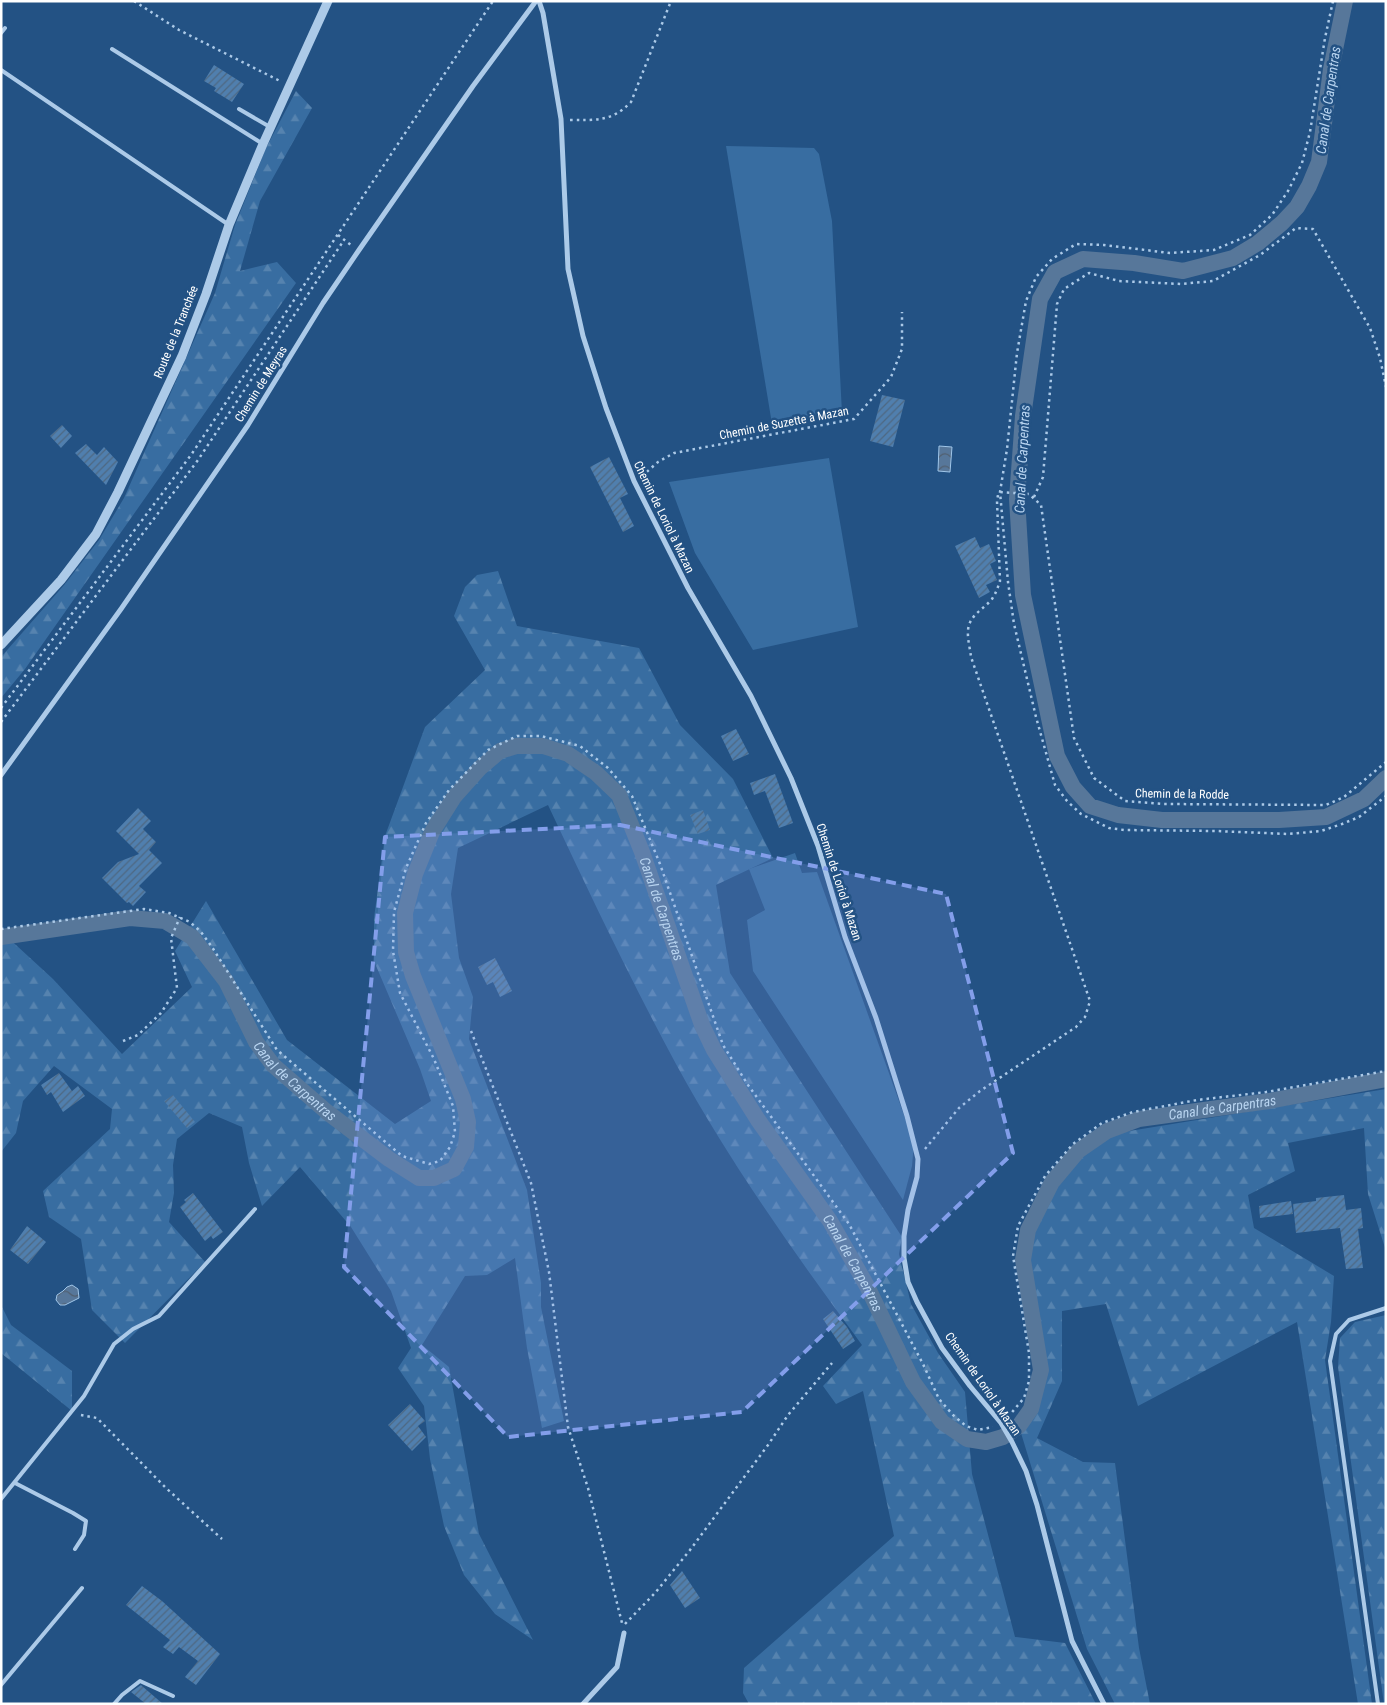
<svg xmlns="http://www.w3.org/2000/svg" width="1387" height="1705" font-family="'Roboto Condensed',sans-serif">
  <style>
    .grass { fill: #386da1 }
    .forest { fill: url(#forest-firs) }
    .water { fill: url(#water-waves); stroke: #a0c6e9 }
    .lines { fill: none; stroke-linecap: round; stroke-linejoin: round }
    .canal { stroke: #57779a; stroke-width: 16 }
    .building { fill: url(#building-hatch) }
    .path { stroke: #accae8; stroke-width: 2.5; stroke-dasharray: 2.5 4; stroke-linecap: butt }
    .service { stroke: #accae8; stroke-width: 4 }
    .minor { stroke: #accae8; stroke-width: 5 }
    .tertiary { stroke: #accae8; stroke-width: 9 }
    .marked { fill: #839eea; fill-opacity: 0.2; stroke: #839eea; stroke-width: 4; stroke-dasharray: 10 6; stroke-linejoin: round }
    .labels { text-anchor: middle; stroke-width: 5; stroke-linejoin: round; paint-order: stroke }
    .street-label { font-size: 12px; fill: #fff; stroke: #235284 }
    .water-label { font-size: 14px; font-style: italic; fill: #b8d4f0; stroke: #235284 }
  </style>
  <defs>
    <pattern id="forest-firs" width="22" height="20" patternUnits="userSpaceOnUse" patternTransform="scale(1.25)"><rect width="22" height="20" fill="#386da1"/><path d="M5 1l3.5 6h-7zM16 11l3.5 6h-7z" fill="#5683af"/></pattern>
    <pattern id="water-waves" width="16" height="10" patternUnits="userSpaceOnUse" patternTransform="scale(1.25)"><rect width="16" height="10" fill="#57779a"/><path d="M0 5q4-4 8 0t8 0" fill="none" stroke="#515f6f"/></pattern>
    <pattern id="building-hatch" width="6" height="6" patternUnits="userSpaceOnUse" patternTransform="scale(1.25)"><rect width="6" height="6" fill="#507fae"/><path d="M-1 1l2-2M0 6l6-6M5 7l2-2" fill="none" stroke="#4e6882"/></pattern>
  </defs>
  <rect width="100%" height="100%" fill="#235284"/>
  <path class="grass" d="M726,146L814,148L819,154L832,221L842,413L772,424Z
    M829,458L858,627L753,650L695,553L669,482Z
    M795,853L802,873L817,872L914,1143L912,1166L903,1200L753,971L747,920L765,910L749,869Z"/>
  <path class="forest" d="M296,91L312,108L260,201L240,271L277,262L296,283L25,669L1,698V657L65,584L99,540L124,498L215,293L235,225L266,148Z
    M498,571L517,626L639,648L680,725L733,779L773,858L716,885L730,973L902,1237L899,1254L911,1304L938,1353L965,1392L972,1474L1015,1637L1065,1643L1096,1704H749L743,1693L744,1668L894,1536L863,1391L836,1404L823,1386L862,1345C795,1254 730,1163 676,1064C630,979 589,892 548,805L458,848L451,894L459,958L473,997L469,1039L527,1190L541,1283V1307L564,1421L542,1428L527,1348L515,1258L487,1275L465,1276L422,1345L449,1367L479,1534L533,1640L495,1614L464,1575L444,1526L430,1459L424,1406L398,1368L411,1348L391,1291L351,1227L300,1167L262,1206L249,1163L242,1127L209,1113L177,1139L173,1165L174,1193L169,1222L205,1262L125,1343L92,1310L81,1239L49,1217L43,1191L110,1129L112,1109L54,1066L23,1101L16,1133L1,1152V934H4L53,979L122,1054L192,987L175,951L206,901L287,1040L395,1124L431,1101L420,1069L374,961V918L385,836L425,727L485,670L454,616L465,587L477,575Z
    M1386,1089V1251L1368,1194L1364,1128L1288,1143L1295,1171L1248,1195L1254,1228L1334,1276L1331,1322L1325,1360L1372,1704H1358L1297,1322L1138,1406L1106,1304L1062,1311V1381L1037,1438L1083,1462L1115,1463L1139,1648L1150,1704H1115L1087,1649L1021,1433L1037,1403L1045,1369L1027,1258L1033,1230L1055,1183L1080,1154L1111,1134Z
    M1,1305L11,1325L72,1371V1411L1,1353Z
    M1386,1315V1704H1384L1338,1367L1340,1338L1355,1322Z"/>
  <path class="water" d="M939,446L952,447L950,472L938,471Z
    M72,1285L78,1289L79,1298L65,1305H60L56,1300L57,1295L63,1291L67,1287Z"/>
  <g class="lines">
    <g class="canal">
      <path d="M1345,1L1331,69L1319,162L1309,186L1297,207L1282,223L1258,243L1233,258L1183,271L1134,263L1083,259L1055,272L1040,299L1023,416L1017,499L1023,595L1057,756L1073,787L1090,806L1118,815L1162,820H1279L1326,817L1364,799L1386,778"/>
      <path id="s1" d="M1,937L130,918L165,921L192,937L226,981L256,1042L273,1065L327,1112L389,1159L419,1178H434L454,1169L466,1147L468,1122L463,1099L413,976L406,952L405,913L415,874L432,832L454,797L480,768L500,751L516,746H543L568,754L596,773L619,795L642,852L702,1025L714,1050L758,1120L830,1221L867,1286L913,1382L942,1422L967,1439L986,1442L1003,1437L1019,1426L1031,1409L1041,1370L1023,1260L1028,1230L1052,1182L1078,1151L1107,1131L1139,1119L1269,1101L1386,1079"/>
    </g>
  </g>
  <path class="building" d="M214,65L244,84L232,102L214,91L216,88L204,81Z
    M882,395L905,400L893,447L870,441Z
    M62,425L72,436L61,448L50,436Z
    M86,444L97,455L104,447L118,462L106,485L75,453Z
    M609,457L628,494L620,498L634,526L623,532L590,467Z
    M975,537L980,548L989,544L996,561L990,564L997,580L986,585L990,592L979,598L955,546Z
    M736,729L749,754L733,761L721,736Z
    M775,774L793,823L779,828L765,791L754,795L750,783Z
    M138,808L151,821L143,829L156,842L149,850L162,863L139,886L146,892L133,906L129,902L127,903L102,878L118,862L139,854L116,831Z
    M703,810L710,830L698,834L690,815Z
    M495,958L512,991L500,997L493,982L487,985L478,967Z
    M59,1073L72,1091L78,1086L85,1096L63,1112L51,1092L47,1095L41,1085Z
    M173,1095L195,1122L187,1128L164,1101Z
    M193,1193L223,1232L213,1239L211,1236L205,1241L180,1207L186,1202L184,1200Z
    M1344,1195L1346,1210L1361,1208L1363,1228L1358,1229L1363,1268L1346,1269L1340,1228L1296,1233L1293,1204L1316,1201V1198Z
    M1291,1201L1293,1214L1260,1218L1259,1206Z
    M27,1226L46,1242L28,1264L10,1250Z
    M833,1311L847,1327L855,1341L843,1349L823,1319Z
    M410,1404L425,1421L418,1426L426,1437L412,1451L388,1425Z
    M682,1571L700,1598L685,1608L670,1585Z
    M142,1586L162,1601L220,1654L196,1685L185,1677L198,1661L179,1647L173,1654L163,1647L170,1640L126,1605Z
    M141,1685L142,1686L163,1704H146L131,1692Z"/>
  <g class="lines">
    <path class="path" d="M134,1L179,30L280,81
      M1333,1L1325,38L1310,132L1302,163L1288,191L1272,215L1250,235L1214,250L1170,253L1104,245L1076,244L1052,259L1036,277L1026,301L1017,353L1007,449L1000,492L1008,582L1014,624L1036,717L1055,785L1067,801L1081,814L1109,828L1124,830L1216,831L1288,834L1321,831L1342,824L1359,817L1386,796
      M570,120C595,120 612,122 631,102L671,1
      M338,235L351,245
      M642,476L658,462L674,453L854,419L891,377L902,349V312
      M1034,497L1043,477L1057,304L1064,289L1089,273L1119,281L1181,284L1213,281L1260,255L1296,228L1313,229L1370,328L1380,358L1386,387
      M1,708L191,455L493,1
      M1,722L198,460L344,240
      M1,929L144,909L169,913L190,922L201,932L212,947L277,1050L402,1156L429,1164L440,1161L450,1147L455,1132L453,1106L434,1059L400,993L393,951L394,912L406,868L426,823L449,790L488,750L517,736H541L580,746L608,768L632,796L660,864L723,1045L748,1085L849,1224L923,1364L939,1399L953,1415L966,1426L978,1430L993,1427
      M471,1031L531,1183L549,1272L568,1427L588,1488L622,1623
      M123,1041L138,1035L161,1013L177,988L171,938L180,917
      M925,1149L959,1108L980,1091L1076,1027L1085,1017L1090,1001L971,657C970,647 966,635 969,625C973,613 985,608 992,599C996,593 998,587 1000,581L997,501L998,495L1000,492L1029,494L1041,505L1074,738L1094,778L1125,801L1164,804L1326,805L1344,797L1386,762
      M81,1415L97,1418L166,1488L222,1539
      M1008,1417L1024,1398L1029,1381V1353L1013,1256L1018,1226L1045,1176L1073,1144L1102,1123L1133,1112L1197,1100L1266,1092L1386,1071
      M625,1624L655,1593L690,1550L768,1445L788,1415L832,1363"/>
    <path class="service" d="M1,33L5,28
      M112,49L263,144
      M1,70L229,225
      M239,109L270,127
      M15,1483L73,1513L86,1521L84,1535L75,1549
      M1,1499L84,1396L114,1344L133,1329L159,1316L255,1209
      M1,1685L82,1588
      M114,1704L122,1695L140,1681L173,1696
      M1378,1704L1330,1361L1336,1334L1349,1320L1386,1308"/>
    <path class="minor" d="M539,1L543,13L561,119L568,269L583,336L606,408L634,481L688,588L751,696L791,778L818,846L845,937L876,1018L907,1116L918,1159L917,1177L908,1210L904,1236V1258L908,1282L917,1302L942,1348L970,1386L1001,1423L1012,1442L1026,1471L1037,1505L1072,1641L1104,1704
      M1,775L121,609L248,425L323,303L359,250L473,86L536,1
      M583,1704L617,1667L624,1633"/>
    <path class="tertiary" d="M1,645L61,580L96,534L118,492L182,356L206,294L229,225L263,144L328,1"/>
  </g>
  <path class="marked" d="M620,825L946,894L1013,1153L742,1412L508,1437L344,1267L385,837Z"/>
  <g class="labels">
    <g class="street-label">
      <text transform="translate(176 332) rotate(-68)" y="4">Route de la Tranchée</text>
      <text transform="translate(261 384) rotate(-58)" y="4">Chemin de Meyras</text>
      <text transform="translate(784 423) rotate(-11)" y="4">Chemin de Suzette à Mazan</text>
      <text transform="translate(664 517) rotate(64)" y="4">Chemin de Loriol à Mazan</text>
      <text transform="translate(1182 794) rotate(1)" y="4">Chemin de la Rodde</text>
      <text transform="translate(839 882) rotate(72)" y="4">Chemin de Loriol à Mazan</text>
      <text transform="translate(983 1384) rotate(55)" y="4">Chemin de Loriol à Mazan</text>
    </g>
    <g class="water-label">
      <text transform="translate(1328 100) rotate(-82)" y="5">Canal de Carpentras</text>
      <text transform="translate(1022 459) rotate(-87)" y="5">Canal de Carpentras</text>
      <text dy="5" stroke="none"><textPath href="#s1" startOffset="1291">Canal de Carpentras</textPath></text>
      <text dy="5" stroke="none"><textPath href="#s1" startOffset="376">Canal de Carpentras</textPath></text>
      <text dy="5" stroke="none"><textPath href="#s1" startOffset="2416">Canal de Carpentras</textPath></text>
      <text dy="5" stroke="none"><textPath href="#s1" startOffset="1696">Canal de Carpentras</textPath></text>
    </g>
  </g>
  <rect width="1387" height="1705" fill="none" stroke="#ffffff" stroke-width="5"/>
</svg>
